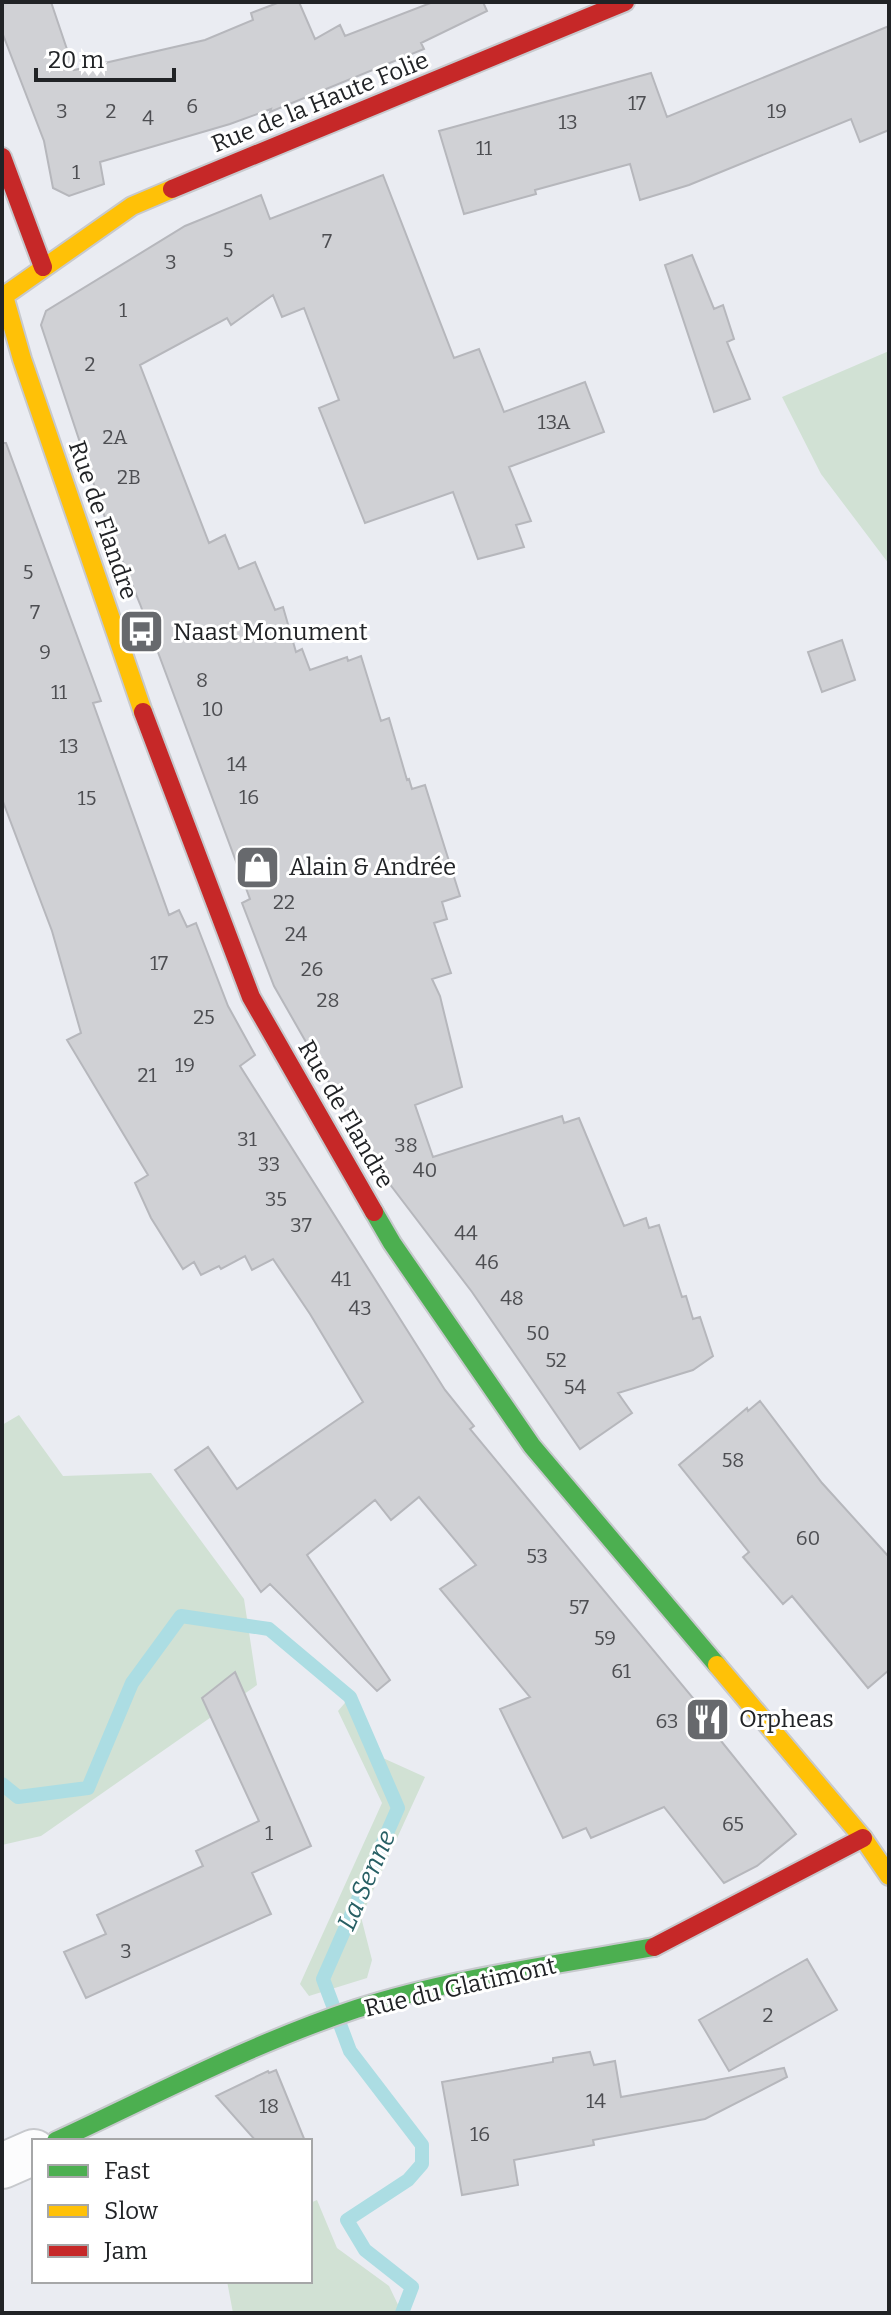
<svg xmlns="http://www.w3.org/2000/svg" width="891" height="2315" font-family="Bitter,serif">
  <style>
    .green { fill: #d1e1d4 }
    .lines { fill: none; stroke-linecap: round; stroke-linejoin: round }
    .stream { stroke: #acdde3; stroke-width: 14 }
    .building { fill: #d0d1d5; stroke: #b6b7bc; stroke-width: 2 }
    .street-casing { stroke: #c7c9cd; stroke-width: 48 }
    .fast-casing { stroke: #c7c9cd; stroke-width: 22 }
    .slow-casing { stroke: #c7c9cd; stroke-width: 22 }
    .jam-casing { stroke: #c7c9cd; stroke-width: 22 }
    .street { stroke: #fcfcfd; stroke-width: 44 }
    .fast { stroke: #4caf50; stroke-width: 18 }
    .slow { stroke: #ffc107; stroke-width: 18 }
    .jam { stroke: #c62828; stroke-width: 18 }
    .labels { text-anchor: middle; stroke-width: 6; stroke-linejoin: round; paint-order: stroke }
    .number-label { font-size: 20px; fill: #4d4e52 }
    .street-label { font-size: 24px; fill: #212326; stroke: #fff }
    .poi-label { font-size: 24px; fill: #212326; stroke: #fff; text-anchor: start }
    .water-label { font-size: 26px; font-style: italic; fill: #275f64; stroke: #fff }
  </style>
  <rect width="100%" height="100%" fill="#eaecf2"/>
  <path class="green" d="M889,351V564L821,474L782,397Z
    M19,1415L63,1476L151,1473L244,1599L257,1685L41,1836L2,1845V1425Z
    M350,1697L374,1754L425,1777L361,1917L372,1960L367,1978L309,1996L300,1984L382,1803L338,1711Z
    M317,2200L337,2248L389,2286L402,2313H233L227,2281H310V2203Z"/>
  <g class="lines">
    <path class="stream" d="M2,1784L18,1797L88,1788L132,1683L181,1616L269,1629L350,1697L398,1808L323,1979L350,2051L422,2145V2164L408,2180L347,2220L365,2250L412,2287L402,2313"/>
  </g>
  <path class="building" d="M2,2H51L74,70L205,40L253,20L251,13L280,2H299L315,39L340,25L345,36L433,2H483L487,11L421,43L424,49L270,112L271,109L230,124L100,162L104,184L69,196L53,188L44,141L2,32Z
    M889,26V130L860,142L851,119L689,185L640,200L630,164L535,190L536,194L464,214L439,131L651,73L667,117Z
    M383,175L454,358L479,349L504,412L585,382L604,432L509,467L531,521L516,525L524,547L478,559L453,492L365,523L319,408L339,400L304,308L282,317L273,295L231,325L227,318L140,365L209,543L225,535L239,569L255,562L275,610L283,607L296,652L302,649L310,670L347,657L348,661L361,656L381,721L389,718L407,780L409,779L412,789L425,785L460,896L442,902L447,919L434,923L451,973L432,979L440,996L462,1087L415,1105L433,1157L562,1116L564,1123L579,1118L624,1226L646,1218L649,1228L659,1225L682,1297L686,1296L693,1319L700,1317L713,1356L693,1370L618,1393L632,1413L580,1449L472,1292L379,1170L274,986L242,903L250,899L140,604L123,562L120,563L41,325L46,311L185,226L261,195L270,219Z
    M692,255L714,309L723,305L734,339L727,342L750,399L714,412L665,265Z
    M2,443H6L101,701L93,703L169,915L179,910L187,927L196,923L228,1006L255,1055L240,1066L445,1390L474,1426L470,1429L693,1698L716,1728L713,1731L796,1834L757,1866L724,1883L664,1807L591,1838L586,1828L563,1838L500,1709L530,1697L440,1589L476,1565L419,1497L391,1520L375,1500L307,1555L390,1680L377,1691L270,1584L261,1592L175,1470L208,1447L237,1489L363,1402L310,1314L273,1259L252,1270L245,1256L221,1269L219,1266L201,1275L194,1262L183,1269L151,1218L135,1183L148,1175L67,1040L81,1033L52,931L2,799Z
    M842,640L855,680L822,692L808,652Z
    M760,1401L822,1483L889,1557V1670L868,1688L792,1596L783,1604L743,1557L749,1552L679,1465L747,1408L748,1411Z
    M235,1672L311,1846L252,1873L271,1914L86,1998L64,1952L106,1934L97,1915L203,1866L196,1851L259,1821L202,1698Z
    M807,1959L837,2010L729,2071L699,2020Z
    M590,2052L594,2065L615,2061L621,2097L784,2068L787,2077L705,2119L593,2140L594,2145L514,2160L518,2185L462,2195L442,2082L553,2062V2058Z
    M276,2070L305,2141H256L216,2096L268,2071L269,2073Z"/>
  <g class="lines">
    <defs>
      <path id="street" d="M2,2166L34,2152"/>
      <path id="fast" d="M374,1212L392,1243L532,1446L717,1665
        M56,2141C155,2095 253,2043 356,2009C452,1978 555,1965 654,1947"/>
      <path id="slow" d="M143,712L22,359L4,296L132,206L172,189
        M717,1665L863,1838L889,1876"/>
      <path id="jam" d="M2,157L43,267
        M172,189L625,2
        M143,712L251,997L374,1212
        M654,1947L863,1838"/>
    </defs>
    <use href="#street" class="street-casing"/>
    <use href="#fast" class="fast-casing"/>
    <use href="#slow" class="slow-casing"/>
    <use href="#jam" class="jam-casing"/>
    <use href="#street" class="street"/>
    <use href="#fast" class="fast"/>
    <use href="#slow" class="slow"/>
    <use href="#jam" class="jam"/>
  </g>
  <defs>
    <symbol id="bus-square" viewBox="-11 -11 22 22"><rect x="-9" y="-9" width="18" height="18" rx="4" fill="#67696d" stroke="#fff"/><path d="M-5-6H5V4H4V6H2V4H-2V6H-4V4H-5ZM-3.5-4V0h7V-4ZM-3.5 1.2v1.5H-2V1.2ZM2 1.2v1.5H3.5V1.2Z" fill="#fff"/></symbol>
    <symbol id="shop-square" viewBox="-11 -11 22 22"><rect x="-9" y="-9" width="18" height="18" rx="4" fill="#67696d" stroke="#fff"/><path d="M-5-2.5h2.3a2.7 3.5 0 0 1 5.4 0H5L5.5 6h-11ZM-1.5-2.5h3a1.5 2.3 0 0 0-3 0Z" fill="#fff"/></symbol>
    <symbol id="restaurant-square" viewBox="-11 -11 22 22"><rect x="-9" y="-9" width="18" height="18" rx="4" fill="#67696d" stroke="#fff"/><path d="M-5-6h1v4h1v-4h1v4h1v-4h1v5L-1.5 .5V6h-2V.5L-5-1ZM5-6V6H3V1.5H1.5Q1.5-4 5-6Z" fill="#fff"/></symbol>
  </defs>
  <g fill-rule="evenodd">
    <use href="#bus-square" x="116" y="606" width="51" height="51"/>
    <use href="#shop-square" x="232" y="842" width="51" height="51"/>
    <use href="#restaurant-square" x="682" y="1694" width="51" height="51"/>
  </g>
  <g class="labels">
    <g class="number-label">
      <text x="637" y="110">17</text>
      <text x="192" y="113">6</text>
      <text x="62" y="118">3</text>
      <text x="111" y="118">2</text>
      <text x="777" y="118">19</text>
      <text x="148" y="125">4</text>
      <text x="568" y="129">13</text>
      <text x="484" y="155">11</text>
      <text x="76" y="179">1</text>
      <text x="327" y="248">7</text>
      <text x="228" y="257">5</text>
      <text x="171" y="269">3</text>
      <text x="123" y="317">1</text>
      <text x="90" y="371">2</text>
      <text x="554" y="429">13A</text>
      <text x="115" y="444">2A</text>
      <text x="129" y="484">2B</text>
      <text x="28" y="579">5</text>
      <text x="35" y="619">7</text>
      <text x="45" y="659">9</text>
      <text x="202" y="687">8</text>
      <text x="59" y="699">11</text>
      <text x="213" y="716">10</text>
      <text x="69" y="753">13</text>
      <text x="237" y="771">14</text>
      <text x="249" y="804">16</text>
      <text x="87" y="805">15</text>
      <text x="284" y="909">22</text>
      <text x="296" y="941">24</text>
      <text x="159" y="970">17</text>
      <text x="312" y="976">26</text>
      <text x="328" y="1007">28</text>
      <text x="204" y="1024">25</text>
      <text x="185" y="1072">19</text>
      <text x="147" y="1082">21</text>
      <text x="247" y="1146">31</text>
      <text x="406" y="1152">38</text>
      <text x="269" y="1171">33</text>
      <text x="425" y="1177">40</text>
      <text x="276" y="1206">35</text>
      <text x="301" y="1232">37</text>
      <text x="466" y="1240">44</text>
      <text x="487" y="1269">46</text>
      <text x="341" y="1286">41</text>
      <text x="512" y="1305">48</text>
      <text x="360" y="1315">43</text>
      <text x="538" y="1340">50</text>
      <text x="556" y="1367">52</text>
      <text x="575" y="1394">54</text>
      <text x="733" y="1467">58</text>
      <text x="808" y="1545">60</text>
      <text x="537" y="1563">53</text>
      <text x="579" y="1614">57</text>
      <text x="605" y="1645">59</text>
      <text x="621" y="1678">61</text>
      <text x="667" y="1728">63</text>
      <text x="733" y="1831">65</text>
      <text x="269" y="1840">1</text>
      <text x="126" y="1958">3</text>
      <text x="768" y="2022">2</text>
      <text x="596" y="2108">14</text>
      <text x="269" y="2113">18</text>
      <text x="480" y="2141">16</text>
    </g>
    <g class="street-label">
      <text transform="translate(320 102) rotate(-22)" y="8">Rue de la Haute Folie</text>
      <text transform="translate(103 520) rotate(71)" y="8">Rue de Flandre</text>
      <text transform="translate(346 1114) rotate(60)" y="8">Rue de Flandre</text>
      <text transform="translate(460 1987) rotate(-13)" y="8">Rue du Glatimont</text>
    </g>
    <g class="poi-label">
      <text x="173" y="640">Naast Monument</text>
      <text x="289" y="875">Alain &amp; Andrée</text>
      <text x="739" y="1727">Orpheas</text>
    </g>
    <g class="water-label">
      <text transform="translate(366 1880) rotate(-66)" y="9">La Senne</text>
    </g>
  </g>
  <rect width="891" height="2315" fill="none" stroke="#212326" stroke-width="8"/>
  <rect x="32" y="2139" width="280" height="144" fill="#ffffff" stroke="#a6a7a8" stroke-width="2"/>
  <rect x="48" y="2165" width="40" height="12" fill="#4caf50" stroke="#a6a7a8" stroke-width="2"/>
  <text x="104" y="2179" font-size="24" fill="#212326">Fast</text>
  <rect x="48" y="2205" width="40" height="12" fill="#ffc107" stroke="#a6a7a8" stroke-width="2"/>
  <text x="104" y="2219" font-size="24" fill="#212326">Slow</text>
  <rect x="48" y="2245" width="40" height="12" fill="#c62828" stroke="#a6a7a8" stroke-width="2"/>
  <text x="104" y="2259" font-size="24" fill="#212326">Jam</text>
  <path d="M36 68v12h138v-12" fill="none" stroke="#212326" stroke-width="4"/>
  <text x="48" y="68" font-size="24" fill="#212326" stroke="#ffffff" stroke-width="6" paint-order="stroke">20 m</text>
</svg>
